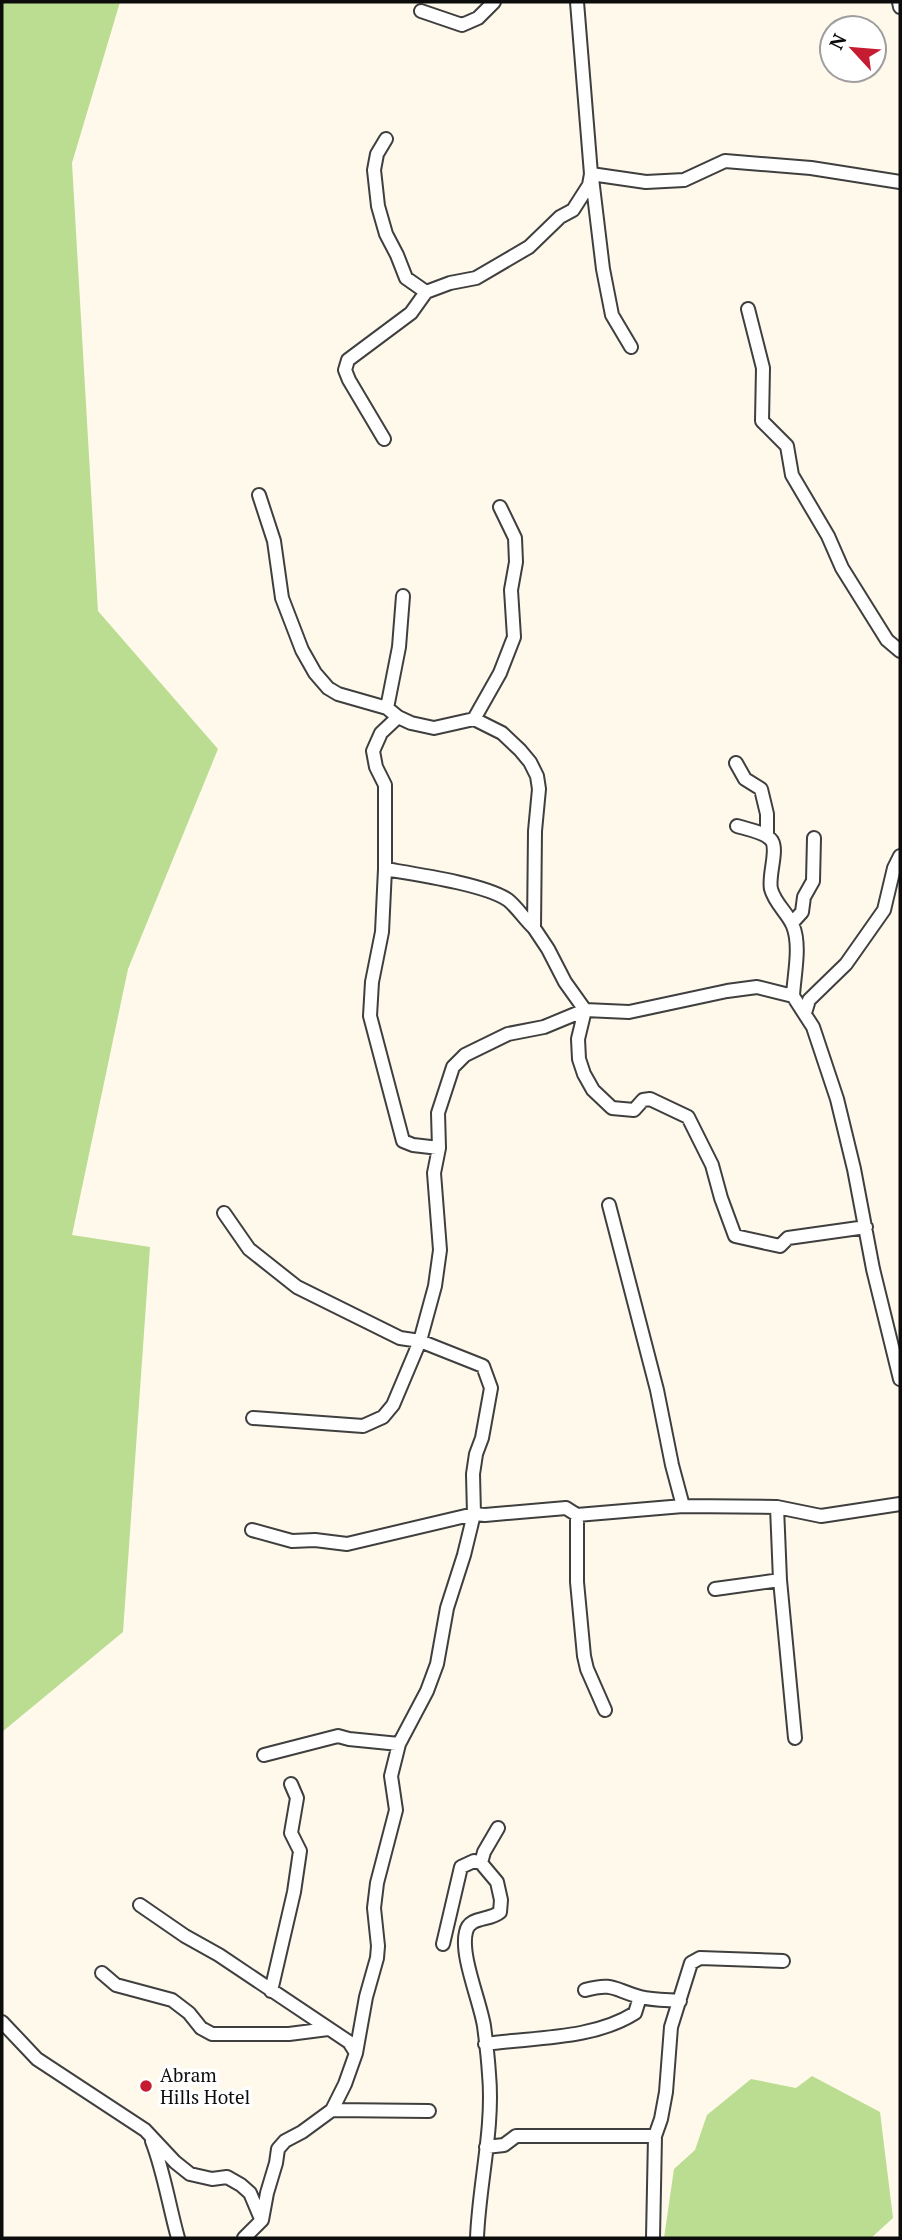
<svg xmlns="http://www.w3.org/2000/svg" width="902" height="2240" font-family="'PT Serif',serif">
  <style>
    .forest { fill: #badd91 }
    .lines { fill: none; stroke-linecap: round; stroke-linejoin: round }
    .minor-casing { stroke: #3f3f3f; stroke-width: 16 }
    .minor { stroke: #fff; stroke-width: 12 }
    .poi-dot { fill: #c51c32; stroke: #fff; stroke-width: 2.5 }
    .labels { text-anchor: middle; stroke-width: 7; stroke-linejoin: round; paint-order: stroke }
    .poi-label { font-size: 19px; fill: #0c0c0c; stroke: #fff; text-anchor: start }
  </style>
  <rect width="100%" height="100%" fill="#fff9eb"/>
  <path class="forest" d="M2,2H120L72,163L98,611L218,749L128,969L72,1235L150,1247L123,1632L2,1732Z
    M812,2076L880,2112L893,2218L871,2238H664L674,2169L695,2150L707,2115L751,2079L796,2088Z"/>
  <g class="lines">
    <defs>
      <path id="minor" d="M577,2L591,174L646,182L684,180L725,161L811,168L900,182
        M899,2L900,7
        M421,11L462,25L478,18L494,2
        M386,139L377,154L374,170L378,206L386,234L397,255L406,278L426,292
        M592,178L603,269L612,315L631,347
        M748,309L763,368L762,421L787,446L792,475L828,536L842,568L887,640L900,651
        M384,439L349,380L345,370L348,360L411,313L426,292L450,283L476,278L529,247L560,217L573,210L589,185L591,174
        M259,495L274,541L282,598L302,650L315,673L328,688L338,694L387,708L398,717L411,723L434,728L474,719L502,733L520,750L530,762L537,776L539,789L535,831L534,928L548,949L565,982L585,1010L629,1012L727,991L757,987L793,996L813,1027L837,1099L854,1169L873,1269L900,1379
        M387,708L399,647L403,596
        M398,717L381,733L373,751L376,767L385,785V869L382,932L372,982L370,1016L403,1141L413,1145L439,1148
        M474,719L500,673L514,637L511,590L516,562L515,538L500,507
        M736,763L745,779L761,789L767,814V836
        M737,826C746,829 766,832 772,841C778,851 768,876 771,889C775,904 788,913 793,926C801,946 794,975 793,996
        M385,869C414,874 485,884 508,900C517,907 525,920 534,928
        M792,923L802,912L804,897L813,881L814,838
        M585,1010L578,1039L579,1059L584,1074L593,1090L612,1108L634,1110L643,1100L650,1099L688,1117L712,1165L721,1198L735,1236L780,1246L788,1238L866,1227
        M805,1013L809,1000L846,964L884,910L894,868L900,856
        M609,1205L657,1390L672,1465L683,1506
        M224,1213L249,1249L297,1287L400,1338L420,1341L483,1366L491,1388L482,1438L476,1454L473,1474L474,1514L464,1555L447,1608L437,1664L427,1691L399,1744L391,1776L396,1810L377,1883L374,1908L378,1946L377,1958L366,1997L356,2053L345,2084L332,2110L302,2132L285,2141L278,2149L276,2163L267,2193L262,2220L244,2238
        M253,1418L363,1426L383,1417L393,1405L420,1341L435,1286L440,1250L434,1173L439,1148L438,1113L453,1067L465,1055L508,1034L544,1027L585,1010
        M777,1507L780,1580L795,1738
        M577,1515V1582L584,1656L587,1669L605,1710
        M252,1530L292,1541L315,1540L347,1544L474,1514L485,1515L566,1508L577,1515L683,1506L777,1507L821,1516L900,1504
        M715,1589L780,1580
        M264,1755L338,1736L349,1739L399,1744
        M140,1905L185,1936L219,1955L349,2042L356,2053
        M443,1944L461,1867L474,1861L481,1863
        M102,1973L116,1985L172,2000L189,2013L201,2028L212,2034H289L328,2029
        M585,1990C614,1982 614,1990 640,1997C652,2000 667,2000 680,2001
        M271,1991L294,1892L300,1851L291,1833L297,1798L291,1784
        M2,2022L37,2059L145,2130L175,2162L190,2174L212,2179L227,2177L241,2185L250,2193L261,2219
        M485,2044C534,2037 592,2040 635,2013L640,1997
        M332,2110L429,2111
        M152,2141C164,2172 169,2206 178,2238
        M486,2147L504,2145L516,2136H655
        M477,2238C479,2184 494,2128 489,2074C488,2058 486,2041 484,2026C480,2001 460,1955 466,1932C469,1916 490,1921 500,1912L501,1900L497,1882L481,1863L484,1852L498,1828
        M653,2238L655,2136L661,2119L666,2092L671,2027L691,1963L700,1958L783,1961"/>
    </defs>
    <use href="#minor" class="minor-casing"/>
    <use href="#minor" class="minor"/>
  </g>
  <circle class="poi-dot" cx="146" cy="2086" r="7"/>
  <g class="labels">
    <g class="poi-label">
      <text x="160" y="2082">Abram<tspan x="160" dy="22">Hills Hotel</tspan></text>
    </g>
  </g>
  <rect width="902" height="2240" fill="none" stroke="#0c0c0c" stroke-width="7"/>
  <g transform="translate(853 49) rotate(296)"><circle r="33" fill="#ffffff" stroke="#9e9e9e" stroke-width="2"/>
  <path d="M0-5L12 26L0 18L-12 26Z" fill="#c51c32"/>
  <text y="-10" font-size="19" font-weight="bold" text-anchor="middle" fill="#0c0c0c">N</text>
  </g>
</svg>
